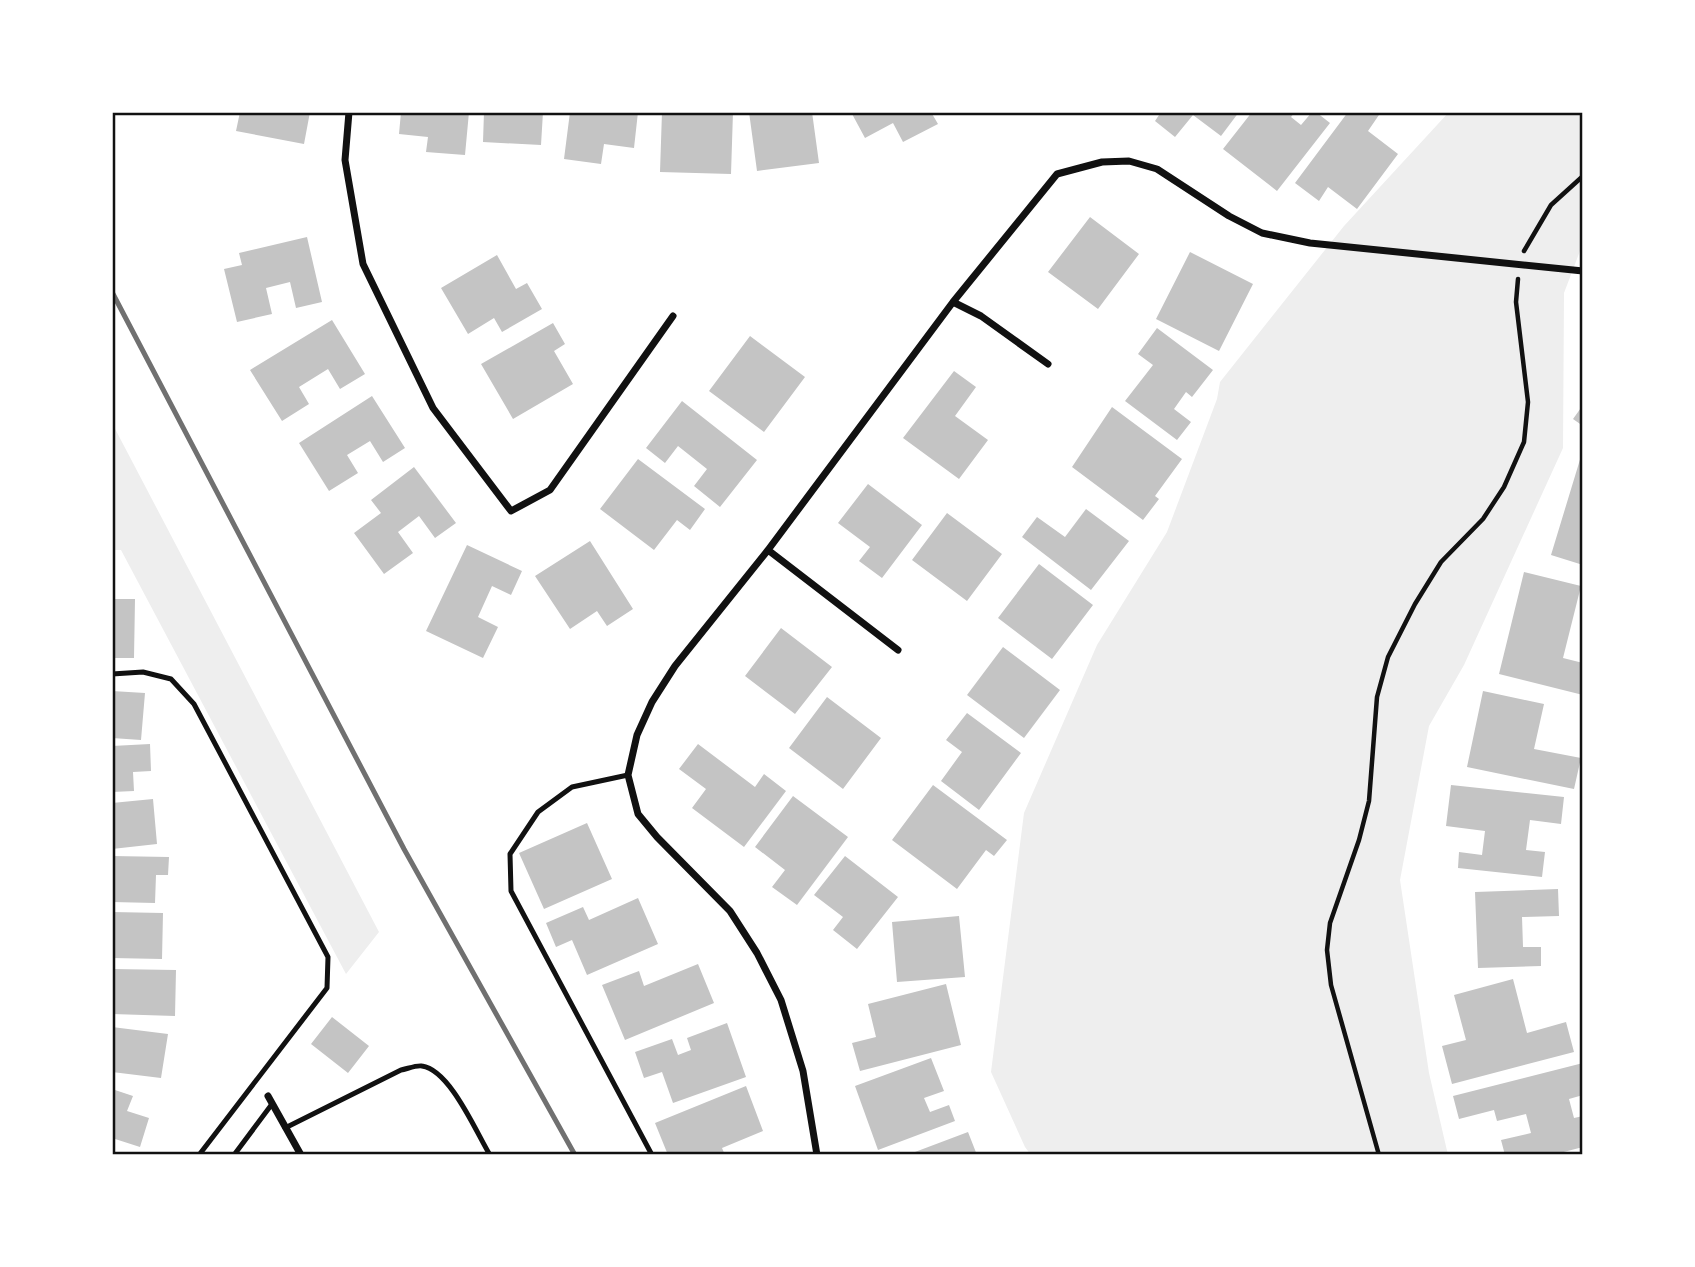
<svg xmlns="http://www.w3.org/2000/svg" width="1695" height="1267" font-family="'Source Serif 4',serif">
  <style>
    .green { fill: #eee }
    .building { fill: #c4c4c4 }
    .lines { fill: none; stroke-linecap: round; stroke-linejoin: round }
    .path { stroke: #111; stroke-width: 4.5 }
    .service { stroke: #111; stroke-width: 5 }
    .minor { stroke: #111; stroke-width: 7 }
    .rail { stroke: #707070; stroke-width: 5 }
    .neatline { fill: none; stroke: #111; stroke-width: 2.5 }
  </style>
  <rect width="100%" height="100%" fill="#fff"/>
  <path class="green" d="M1449,112H1583V243L1564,293L1563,448L1464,665L1429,726L1400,880L1429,1073L1448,1155H1031L1025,1147L991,1072L1024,813L1097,645L1167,532L1217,399L1220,382L1344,226Z
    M112,423L379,932L346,974L121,550H112Z"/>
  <path class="building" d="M240,112H310L304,144L236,131Z
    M401,112H469L465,155L426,152L428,137L399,134Z
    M484,112H543L541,145L483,142Z
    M570,112H638L634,148L604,144L601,164L564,159Z
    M662,112H733L731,174L660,172Z
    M749,112H778V115L812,112L819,163L757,171Z
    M851,112H931L938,124L903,142L893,123L865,138Z
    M1161,112H1239L1221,136L1193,115L1175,137L1155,121Z
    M1252,112H1295L1291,117L1301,125L1312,112H1316L1330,123L1277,191L1223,149Z
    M1348,112H1381L1368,131L1398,154L1357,209L1328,187L1319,201L1295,183Z
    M1090,217L1139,254L1098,309L1048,272Z
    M307,237L322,302L296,308L290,282L266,288L272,314L237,322L224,269L242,265L239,253Z
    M1190,252L1253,284L1219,351L1156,319Z
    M497,255L516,289L527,283L542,309L502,332L494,318L468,334L441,288Z
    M332,320L365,374L340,389L328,369L299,387L309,404L282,421L250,370Z
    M553,323L565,344L554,351L573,384L513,419L481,364Z
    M1157,328L1213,370L1192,397L1186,392L1174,409L1191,422L1177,440L1125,401L1153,365L1138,354Z
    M750,336L805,377L764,432L709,391Z
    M954,371L976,387L955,416L988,440L959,479L903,438Z
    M372,396L405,448L383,462L370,441L347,455L358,473L329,491L299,443Z
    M682,401L757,460L720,507L694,486L707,469L678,446L665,463L646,448Z
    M1583,405V426L1573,419Z
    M1112,407L1182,459L1155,496L1159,499L1143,520L1072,467Z
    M1582,453H1583V565L1551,555Z
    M638,459L705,509L690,530L677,520L654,550L600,509Z
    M414,467L456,523L435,538L419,516L398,532L413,553L384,574L354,533L381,513L371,500Z
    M868,484L922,525L882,578L859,561L870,547L838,523Z
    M1086,509L1129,541L1091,590L1022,537L1037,517L1065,537Z
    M947,513L1002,554L967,601L912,560Z
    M590,541L633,609L607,626L597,611L570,629L535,576Z
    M467,545L522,571L511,595L492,586L478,617L498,627L483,658L426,631Z
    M1039,564L1093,605L1052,659L998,618Z
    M1524,572L1581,586L1563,658L1583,663V695L1499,674Z
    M112,599H135L134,658H112Z
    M781,628L832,667L795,714L745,676Z
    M1003,647L1060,690L1024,738L967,695Z
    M112,691L145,693L141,740L112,738Z
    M1483,691L1544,704L1534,749L1581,758L1574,789L1467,767Z
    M827,697L881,738L843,789L789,748Z
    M967,713L1021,753L979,810L941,781L962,752L946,740Z
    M150,744L151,771L133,772L134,791L112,792V746Z
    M698,744L755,787L764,774L786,791L744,847L692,808L706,789L679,769Z
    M933,785L1007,840L994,856L986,850L957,889L892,840Z
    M1451,785L1564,797L1561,824L1530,820L1526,850L1545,852L1542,877L1458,868L1459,852L1482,855L1485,831L1446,826Z
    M793,796L848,837L797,905L772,887L785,870L755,847Z
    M153,799L157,844L112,849V803Z
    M587,823L612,879L544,909L519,853Z
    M112,856L169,857L168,875H156L155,903L112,902Z
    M845,856L898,897L857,949L833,930L843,917L814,895Z
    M1558,889L1559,916L1522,917L1523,947H1541V966L1478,968L1475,892Z
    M638,898L658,944L587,975L572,940L556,947L546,923L583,907L589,920Z
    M112,912L163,913L162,959L112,958Z
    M959,916L965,977L897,982L892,922Z
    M698,964L714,1003L625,1040L602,985L639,971L644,986Z
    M112,969L176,970L175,1016L112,1014Z
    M1513,979L1527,1033L1566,1022L1574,1052L1452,1084L1442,1046L1466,1040L1454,995Z
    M946,984L961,1045L860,1071L852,1043L876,1037L868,1004Z
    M332,1017L369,1046L348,1073L311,1044Z
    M727,1023L746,1077L673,1103L662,1072L644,1078L635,1052L672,1039L678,1055L691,1050L687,1038Z
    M112,1027L168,1034L161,1078L112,1072Z
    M931,1058L944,1091L924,1098L930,1112L949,1105L955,1121L878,1150L855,1086Z
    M1583,1063V1095L1569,1099L1574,1118L1583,1116V1147L1552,1155H1505L1501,1140L1531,1133L1526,1114L1497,1121L1494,1110L1459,1119L1453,1096Z
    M746,1086L763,1131L722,1148L725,1155H668L655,1123Z
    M112,1089L133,1096L127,1111L149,1118L140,1147L112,1138Z
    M968,1132L977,1155H907Z"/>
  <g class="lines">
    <path class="path" d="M1524,251L1551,205L1583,176
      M1379,1155L1331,985L1327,950L1330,923L1359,840L1369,801L1377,697L1388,657L1415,604L1441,562L1483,519L1504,487L1524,442L1528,402L1516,302L1518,279"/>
    <path class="service" d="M112,674L143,672L171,679L194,704L328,957L327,988L199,1155
      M628,775L572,787L538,812L510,854L511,891L652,1155
      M285,1128L401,1070C407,1069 416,1065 422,1066C450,1070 476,1132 490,1155
      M234,1155L272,1104"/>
    <path class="minor" d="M349,112L345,160L363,264L433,408L511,511L550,490L673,316
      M953,302L981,316L1048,364
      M768,550L898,650
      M268,1096L301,1155
      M817,1155L803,1071L781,1000L757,953L730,911L657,837L638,814L628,775L637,735L652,702L675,666L768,550L953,302L1057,174L1102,162L1129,161L1157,169L1229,216L1262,233L1310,243L1583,271"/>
    <path class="rail" d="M112,292L404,849L575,1155"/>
  </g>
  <rect width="1695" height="1267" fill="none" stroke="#ffffff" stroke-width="228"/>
  <rect x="114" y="114" width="1467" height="1039" class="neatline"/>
</svg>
